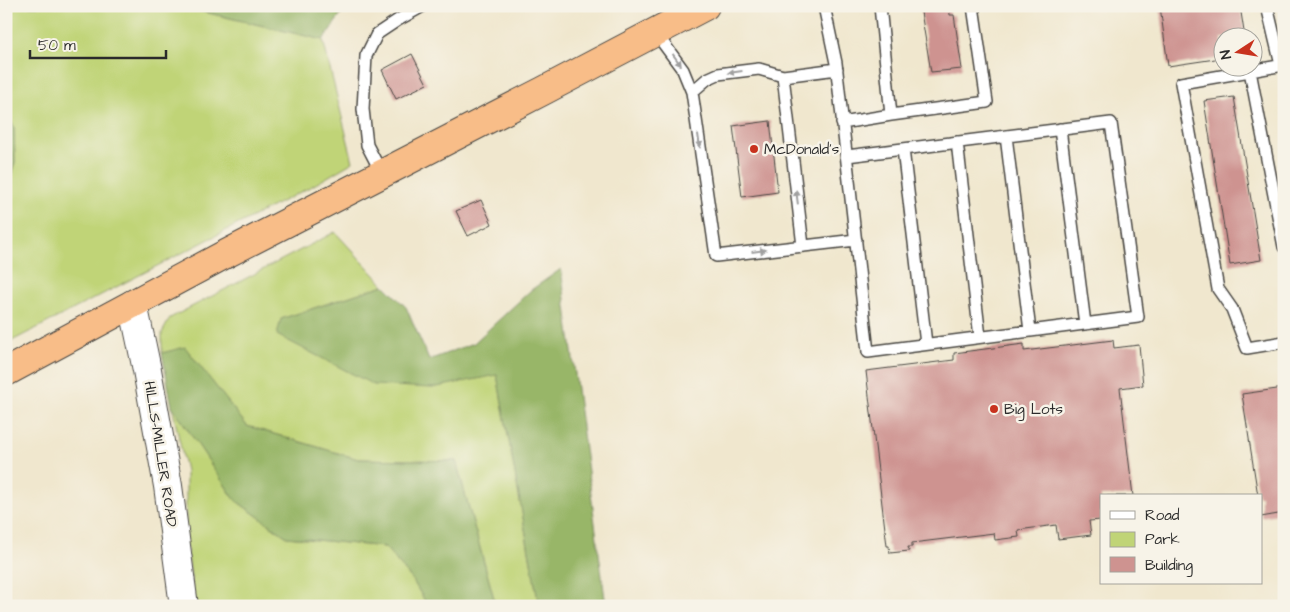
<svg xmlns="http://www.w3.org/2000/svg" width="1290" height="612" font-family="'Architects Daughter',sans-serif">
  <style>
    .green { fill: #c0d477; stroke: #768051 }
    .forest { fill: #98b668; stroke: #62704a }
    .building { fill: #ce9390 }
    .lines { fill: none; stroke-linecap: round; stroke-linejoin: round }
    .service-casing { stroke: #494743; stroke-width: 14 }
    .tertiary-casing { stroke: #494743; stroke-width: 30 }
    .trunk-casing { stroke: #494743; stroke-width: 30 }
    .service { stroke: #fff; stroke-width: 11 }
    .tertiary { stroke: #fff; stroke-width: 28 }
    .trunk { stroke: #f8bd88; stroke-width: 28 }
    .oneway { fill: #a0a0a0 }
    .poi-dot { fill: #c8321e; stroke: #f7f3e8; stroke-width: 2 }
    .labels { text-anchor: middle; stroke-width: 5; stroke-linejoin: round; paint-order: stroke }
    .poi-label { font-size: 15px; fill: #2b2b2b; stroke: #f7f3e8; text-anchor: start }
    .street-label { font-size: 15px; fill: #2b2b2b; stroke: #f7f3e8 }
  </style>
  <rect width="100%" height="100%" fill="#f7f3e8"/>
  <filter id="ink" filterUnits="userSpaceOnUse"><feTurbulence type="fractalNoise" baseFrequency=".02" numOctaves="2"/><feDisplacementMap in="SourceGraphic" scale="10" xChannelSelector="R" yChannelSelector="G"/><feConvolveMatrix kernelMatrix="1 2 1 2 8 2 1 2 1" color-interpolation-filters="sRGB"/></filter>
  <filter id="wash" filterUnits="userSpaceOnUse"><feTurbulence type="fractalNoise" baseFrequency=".0096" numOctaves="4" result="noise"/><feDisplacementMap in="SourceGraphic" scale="20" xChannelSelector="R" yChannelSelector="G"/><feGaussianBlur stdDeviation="1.12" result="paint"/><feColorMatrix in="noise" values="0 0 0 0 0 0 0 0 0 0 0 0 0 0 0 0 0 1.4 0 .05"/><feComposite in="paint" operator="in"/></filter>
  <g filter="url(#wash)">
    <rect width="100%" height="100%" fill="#f0e7ce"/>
    <path class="green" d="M6,6H179L323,40L353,162L314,185L6,344V194L15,162L14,128L6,110Z
      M335,232L384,285L281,319L432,388L497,374L539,606H496L456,461L358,459L247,426L185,348L162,353V333L170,318Z
      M172,406L235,500L287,537L385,547L412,579L428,606H195L186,540V471Z"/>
    <path class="forest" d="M179,6H347L323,40Z
      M6,110L14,128L15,162L6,194Z
      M561,269L606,606H539L497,375L432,388L374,385L277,335L281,319L384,285L406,307L429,360L474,343L531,290Z
      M185,347L247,426L358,459L456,461L496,606H428L412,579L385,547L287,537L235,500L172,406L162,353Z"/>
    <g id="blocks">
      <path class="building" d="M920,6H949L950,15H954L962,69L931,72Z
        M1160,6H1240L1245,38H1222V58L1168,66Z
        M412,54L427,84L396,99L382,70Z
        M1234,97L1261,260L1230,265L1204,101Z
        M770,121L778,192L742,197L733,126Z
        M481,200L492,224L468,236L456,211Z
        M1113,340L1114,348L1139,345L1143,385L1120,388L1133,496H1101V520L1089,521L1091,535L1058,539L1056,525L1018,530L1019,537L995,540L994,533L912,543V547H908L909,551L890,553L889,546H887L866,371L954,360V353L1024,344V351Z
        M1284,388V513L1261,517V496H1258L1242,394Z"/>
    </g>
  </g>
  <g filter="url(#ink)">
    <use href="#blocks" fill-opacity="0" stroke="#494743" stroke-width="1"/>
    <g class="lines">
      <defs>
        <path id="service" d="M824,6L836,63L868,352L1138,317L1111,123L847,156
          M1267,6L1281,65
          M655,32L683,70L692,92L716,256L856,240
          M1284,65L1181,83L1218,289L1232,309L1247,348L1284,342
          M1250,71L1284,247
          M783,76L803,246
          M692,92L707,79L718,74L759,69L783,76L837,69
          M891,115L987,102L973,6
          M842,123L891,115L880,6
          M1060,129L1085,324
          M1006,136L1030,331
          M957,142L980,337
          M903,149L926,344
          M382,174L367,145L363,109L366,56L377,34L398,20L423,6"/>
        <path id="tertiary" d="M133,304L147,370L168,486L184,606"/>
        <path id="trunk" d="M6,372L222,256L543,91L705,6"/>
      </defs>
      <use href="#service" class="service-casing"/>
      <use href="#tertiary" class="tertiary-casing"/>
      <use href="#trunk" class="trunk-casing"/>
      <use href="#service" class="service"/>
      <use href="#tertiary" class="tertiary"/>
      <use href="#trunk" class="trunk"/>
    </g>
    <defs><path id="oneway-solid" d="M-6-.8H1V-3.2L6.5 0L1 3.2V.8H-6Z" transform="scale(1.25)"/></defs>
    <g class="oneway">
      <use href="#oneway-solid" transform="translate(677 60) rotate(54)"/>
      <use href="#oneway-solid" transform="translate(735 72) rotate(173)"/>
      <use href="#oneway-solid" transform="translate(699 141) rotate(82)"/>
      <use href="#oneway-solid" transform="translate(797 197) rotate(-97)"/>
      <use href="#oneway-solid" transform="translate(759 251) rotate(-7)"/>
    </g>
  </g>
  <g class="poi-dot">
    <circle cx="754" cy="149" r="5"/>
    <circle cx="994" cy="409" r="5"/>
  </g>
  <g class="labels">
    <g class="poi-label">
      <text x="764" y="154">McDonald's</text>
      <text x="1004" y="414">Big Lots</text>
    </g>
    <g class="street-label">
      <text transform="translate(161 454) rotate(81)" y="5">HILLS-MILLER ROAD</text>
    </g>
  </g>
  <rect width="1290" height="612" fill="none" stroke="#f7f3e8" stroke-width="25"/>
  <rect x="1100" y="494" width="162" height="90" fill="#f7f3e8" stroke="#a5a39c"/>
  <rect x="1110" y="511" width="25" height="8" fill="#ffffff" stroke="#a5a39c"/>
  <text x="1145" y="520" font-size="15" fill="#2b2b2b">Road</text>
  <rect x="1110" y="532" width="25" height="15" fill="#c0d477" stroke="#a5a39c"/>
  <text x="1145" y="544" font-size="15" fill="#2b2b2b">Park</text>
  <rect x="1110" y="557" width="25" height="15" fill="#ce9390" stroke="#a5a39c"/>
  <text x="1145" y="570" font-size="15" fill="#2b2b2b">Building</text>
  <g transform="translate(1238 52) rotate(258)"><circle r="24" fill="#f7f3e8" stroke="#a5a39c"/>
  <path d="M0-4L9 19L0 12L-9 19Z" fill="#c8321e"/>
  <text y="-8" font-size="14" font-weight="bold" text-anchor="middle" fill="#2b2b2b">N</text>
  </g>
  <path d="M30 50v8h136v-8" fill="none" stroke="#2b2b2b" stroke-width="2.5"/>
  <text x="38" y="50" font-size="15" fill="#2b2b2b" stroke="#f7f3e8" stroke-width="4" paint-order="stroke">50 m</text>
</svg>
